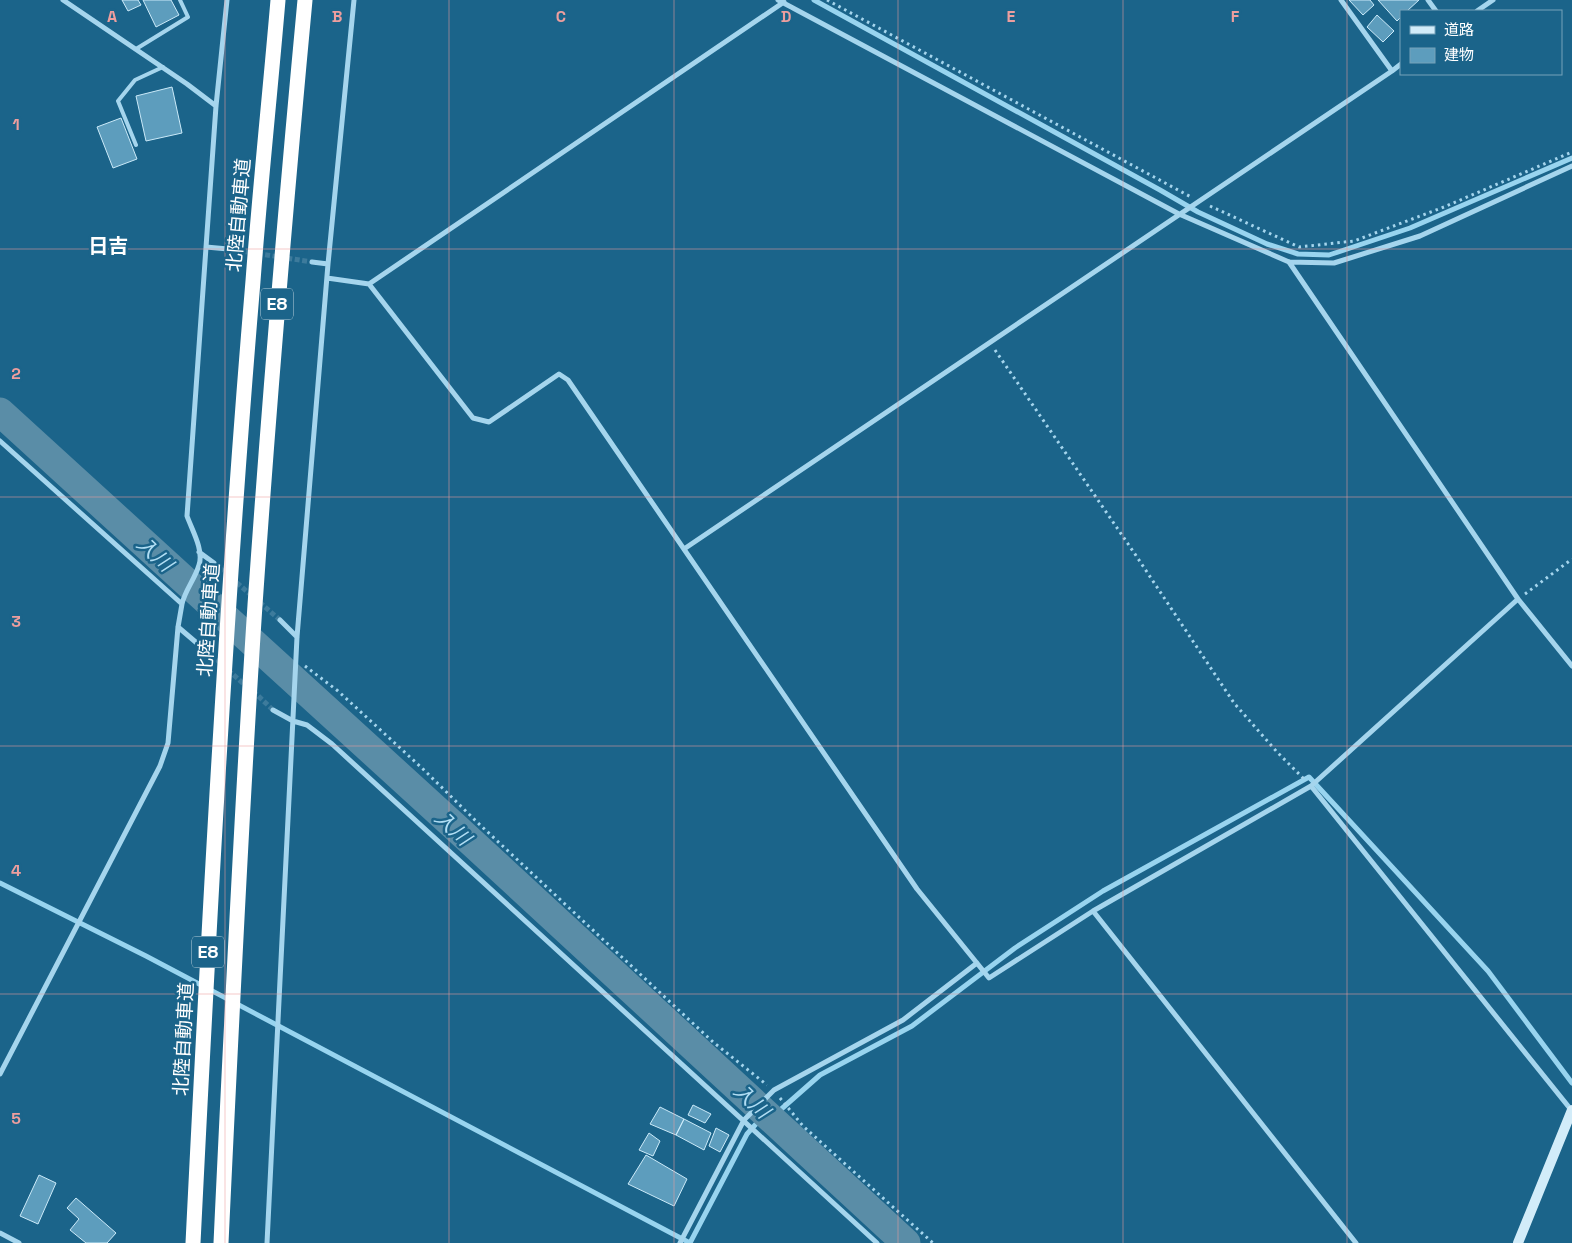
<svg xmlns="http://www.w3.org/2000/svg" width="1572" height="1243" font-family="'Space Grotesk','Noto Sans JP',sans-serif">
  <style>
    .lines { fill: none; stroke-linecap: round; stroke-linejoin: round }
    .stream { stroke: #98d4ef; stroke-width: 5 }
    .river { stroke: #5a8da7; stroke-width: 29 }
    .building { fill: #5d9dbd; stroke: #cbeaf9 }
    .minor-tunnel { stroke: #3d7b9c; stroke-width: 5; stroke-dasharray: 5 2.5; stroke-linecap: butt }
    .path { stroke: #a5d5ed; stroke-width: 3; stroke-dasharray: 2.5 4; stroke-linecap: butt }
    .service { stroke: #a5d5ed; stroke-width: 4 }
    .minor { stroke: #a5d5ed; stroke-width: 5 }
    .secondary { stroke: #d2ecf9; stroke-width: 10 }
    .motorway { stroke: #fff; stroke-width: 15 }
    .grid { fill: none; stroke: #ed9e9e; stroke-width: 1; stroke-opacity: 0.55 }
    .labels { text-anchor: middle; stroke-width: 5; stroke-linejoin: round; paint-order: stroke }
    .shield { fill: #1b648a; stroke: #bbd0dc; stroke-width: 1 }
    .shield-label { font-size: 18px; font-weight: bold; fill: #fff }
    .street-label { font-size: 19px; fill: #fff; stroke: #1b648a }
    .neighbourhood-label { font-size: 20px; font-weight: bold; fill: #fff; stroke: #1b648a }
    .water-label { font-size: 20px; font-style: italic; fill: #b1def4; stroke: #1b648a }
    .grid-label { font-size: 16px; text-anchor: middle; font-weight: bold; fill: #ed9e9e; stroke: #1b648a; stroke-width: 5; stroke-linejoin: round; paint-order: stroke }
  </style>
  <rect width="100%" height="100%" fill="#1b648a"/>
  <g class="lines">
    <path class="stream" d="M814,0L1160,190L1198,212L1267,244L1298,254L1329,255L1410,228L1572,158
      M0,883L146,956L690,1243L747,1134L765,1114
      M770,1119L820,1075L912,1026L1015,948L1103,891L1309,777L1488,971L1572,1083"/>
    <path class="river" d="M0,412L453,825L906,1243"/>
  </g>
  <path class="building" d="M122,0H138L141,5L128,11Z
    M143,0H171L179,15L156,27Z
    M1349,0H1370L1374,5L1363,15Z
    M1378,0H1419L1407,11H1401V17L1397,21Z
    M1377,15L1394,31L1383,42L1367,27Z
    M172,87L182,133L146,141L136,96Z
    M121,118L137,159L113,168L97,127Z
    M693,1105L711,1114L705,1123L688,1115Z
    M660,1107L684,1119L676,1135L650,1124Z
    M684,1119L711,1133L704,1150L676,1135Z
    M716,1128L729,1135L720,1152L709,1146Z
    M649,1133L660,1141L653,1156L639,1150Z
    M646,1155L687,1179L674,1206L628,1184Z
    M39,1175L56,1183L38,1224L20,1216Z
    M76,1198L116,1233L107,1243H86L70,1230L79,1219L67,1208Z"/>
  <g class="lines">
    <path class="minor-tunnel" d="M228,249L312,262
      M214,563L280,620
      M205,650L222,664
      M228,670L246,686
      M253,691L273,710"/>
    <path class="path" d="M827,0L1191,197
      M1210,206L1299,247L1354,241L1444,207L1572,152
      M995,350L1137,557L1234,703L1277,752L1305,780
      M1525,594L1572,559
      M305,666L338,691L423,769L478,823L713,1042L767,1085
      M780,1098L803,1126L933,1243"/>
    <path class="service" d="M136,49L188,17L180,0
      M136,145L118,101L135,80L163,67"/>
    <path class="minor" d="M63,0L187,84L216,106
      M778,0L1179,214L1289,262L1334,263L1420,236L1572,166
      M1341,0L1392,71L1401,64
      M1428,0L1436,11
      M1477,11L1493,0
      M206,247L228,249
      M312,262L328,264
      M1289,262L1518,599
      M327,278L369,284L784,2
      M369,284L473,418L489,422L559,374L568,380L917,889L989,978L1093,911L1311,786L1572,1111
      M0,441L182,604L178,627L168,743L160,766L0,1074
      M684,549L1392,71
      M199,552L214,563
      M182,604C185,590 195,579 199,565C204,550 192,530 187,516L216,106L227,0
      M280,620L297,637
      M178,627L205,650
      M273,710L293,721L307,725L332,744L877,1243
      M1311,786L1518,599L1572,666
      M1093,911L1356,1243
      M0,1233L19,1243
      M267,1243L297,637L328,264L354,0
      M680,1243L744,1120L774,1090L903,1020L977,963"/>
    <path class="secondary" d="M1518,1243L1572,1110"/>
    <path class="motorway" d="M193,1243C209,922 226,601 253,281C260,187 270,94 278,0
      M221,1243C231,1030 241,818 255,605C269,403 286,202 305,0"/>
  </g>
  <path class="grid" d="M225,0V1243M449,0V1243M674,0V1243M898,0V1243M1123,0V1243M1347,0V1243M0,249H1572M0,497H1572M0,746H1572M0,994H1572"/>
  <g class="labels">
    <g class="shield">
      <rect x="261" y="288.5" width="32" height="31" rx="4"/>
      <rect x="192" y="936.5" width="32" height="31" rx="4"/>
    </g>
    <g class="shield-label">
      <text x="277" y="310">E8</text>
      <text x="208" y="958">E8</text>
    </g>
    <g class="street-label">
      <text transform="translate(238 215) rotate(-85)" y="7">北陸自動車道</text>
      <text transform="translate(208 620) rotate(-86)" y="7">北陸自動車道</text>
      <text transform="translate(183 1039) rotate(-87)" y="7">北陸自動車道</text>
    </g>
    <g class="neighbourhood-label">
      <text x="108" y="253">日吉</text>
    </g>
    <g class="water-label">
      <text transform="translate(155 554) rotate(43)" y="7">入川</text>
      <text transform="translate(453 828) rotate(43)" y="7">入川</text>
      <text transform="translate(752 1101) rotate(43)" y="7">入川</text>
    </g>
  </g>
  <g class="grid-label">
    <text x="112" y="22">A</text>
    <text x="337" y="22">B</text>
    <text x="561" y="22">C</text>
    <text x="786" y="22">D</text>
    <text x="1011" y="22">E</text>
    <text x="1235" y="22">F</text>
    <text x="16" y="130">1</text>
    <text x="16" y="379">2</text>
    <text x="16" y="627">3</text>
    <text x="16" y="876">4</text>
    <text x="16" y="1124">5</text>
  </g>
  <rect x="1400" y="10" width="162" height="65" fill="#1b648a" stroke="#76a2b9"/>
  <rect x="1410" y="26" width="25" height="8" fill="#d2ecf9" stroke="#76a2b9"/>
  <text x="1444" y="35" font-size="15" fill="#ffffff">道路</text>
  <rect x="1410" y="48" width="25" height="15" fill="#5d9dbd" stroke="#76a2b9"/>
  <text x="1444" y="60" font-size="15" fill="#ffffff">建物</text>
</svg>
